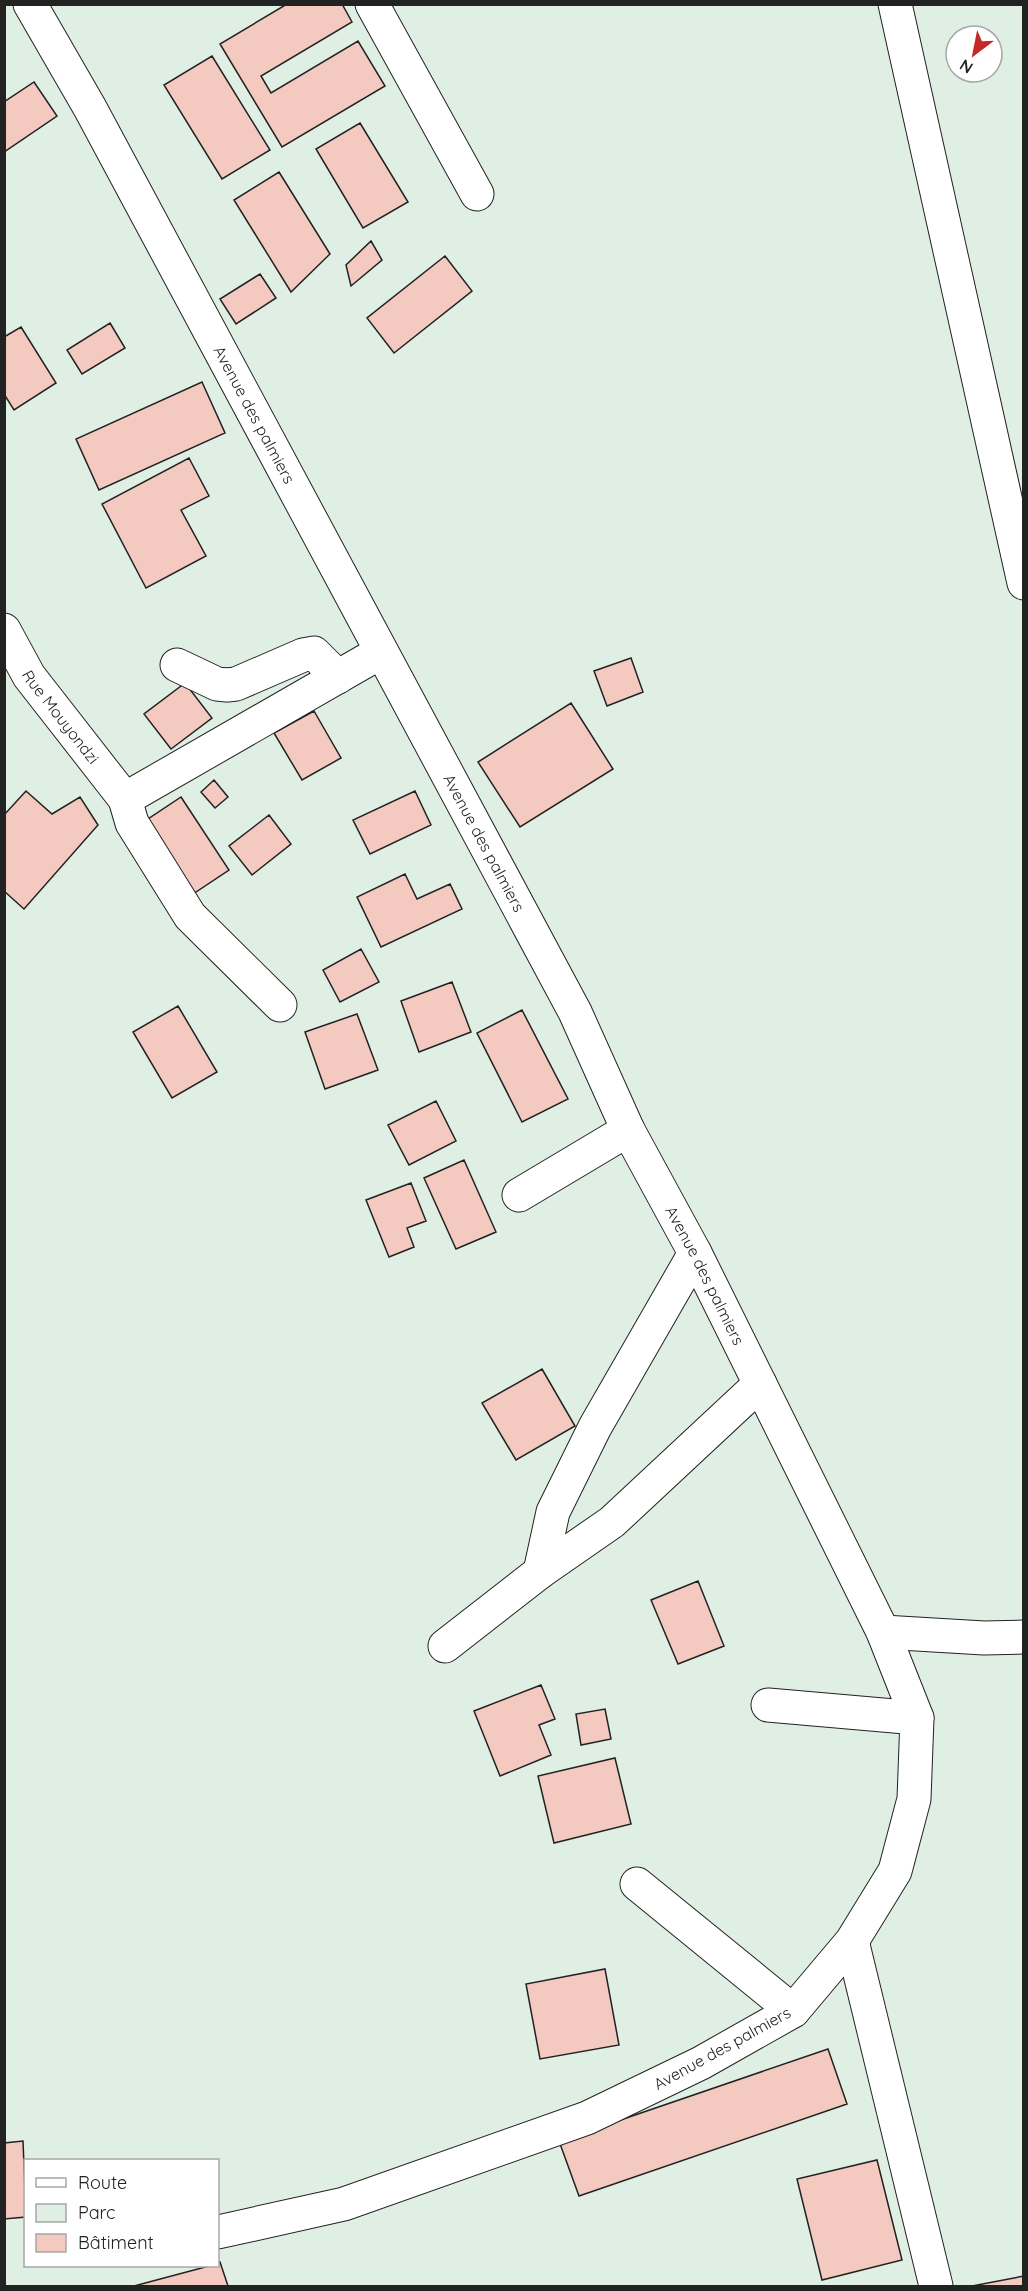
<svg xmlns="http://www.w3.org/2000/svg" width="1028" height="2291" font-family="Quicksand,sans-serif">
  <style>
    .green { fill: #e0efe3; stroke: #6f6f6f; stroke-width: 1.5; fill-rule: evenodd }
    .building { fill: #f3c9c0; stroke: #222; stroke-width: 1.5 }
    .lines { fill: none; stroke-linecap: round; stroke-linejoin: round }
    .minor-casing { stroke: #222; stroke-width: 35 }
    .minor { stroke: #fff; stroke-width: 33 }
    .labels { text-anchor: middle; stroke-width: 4.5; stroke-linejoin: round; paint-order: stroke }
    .street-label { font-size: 16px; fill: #222; stroke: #fff }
  </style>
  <rect width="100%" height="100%" fill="#fff"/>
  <path class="green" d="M5,5H1023V2286H5ZM956,36H992V72H956ZM26,2160H218V2266H26Z"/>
  <path class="building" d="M287,4H342L352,22L261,76L271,93L358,41L385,86L282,147L220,44Z
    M212,56L270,150L222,179L164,85Z
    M34,82L57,116L4,152V102Z
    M360,123L408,202L363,228L316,149Z
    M279,172L330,254L291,292L234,200Z
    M371,241L382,260L351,286L346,265Z
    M445,256L472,291L394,353L367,318Z
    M260,274L276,298L236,324L220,299Z
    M110,323L125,348L82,374L67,350Z
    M21,327L56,383L14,410L4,394V337Z
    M202,382L225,433L99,490L76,439Z
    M189,458L209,496L181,510L206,556L146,588L102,504Z
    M631,658L643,692L607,706L594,671Z
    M185,683L212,718L171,749L144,714Z
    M571,703L613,769L520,827L478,762Z
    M314,711L341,758L302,780L274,733Z
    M214,780L228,797L215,808L201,792Z
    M26,791L52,814L80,797L98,825L24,909L4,891V815Z
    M415,791L431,825L370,854L353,820Z
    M181,797L229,870L193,894L145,821Z
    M269,815L291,844L252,875L229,846Z
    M405,874L417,899L450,884L462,909L381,947L357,897Z
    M361,949L379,982L340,1002L323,970Z
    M452,982L471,1032L419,1052L401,1001Z
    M178,1006L217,1072L172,1098L133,1032Z
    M522,1010L568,1099L522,1122L477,1033Z
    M357,1014L378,1070L325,1089L305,1032Z
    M436,1101L456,1141L409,1165L388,1125Z
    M464,1160L496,1232L456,1249L424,1178Z
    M411,1183L426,1221L407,1228L414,1247L389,1257L366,1200Z
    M542,1369L575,1426L516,1460L482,1403Z
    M698,1581L724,1646L678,1664L651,1600Z
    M541,1685L555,1719L539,1725L551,1755L500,1776L474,1711Z
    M605,1709L611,1739L581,1745L576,1714Z
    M615,1758L631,1824L554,1843L538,1776Z
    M605,1969L619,2045L540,2059L526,1984Z
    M828,2049L847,2104L579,2196L559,2141Z
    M23,2141L26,2217L4,2219V2143Z
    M877,2160L902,2260L822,2280L797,2179Z
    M220,2262L228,2286H134L209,2266H218V2263Z
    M1024,2276V2286H972Z"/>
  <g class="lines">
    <defs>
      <g id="minor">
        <path id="s1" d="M30,4L90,108L575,1012L628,1130L695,1253L883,1632L917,1718L914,1799L895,1871L852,1941L793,2011L701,2063L587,2118L344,2204L218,2232"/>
        <path d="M372,4L477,194"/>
        <path d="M895,4L1024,583"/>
        <path id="s2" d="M4,630L29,676L125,799L132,823L190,916L280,1005"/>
        <path d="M177,665L217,684L227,685L236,684L303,655L314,653L338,677"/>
        <path d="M125,799L381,652"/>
        <path d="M519,1195L628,1130"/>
        <path d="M540,1572L553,1512L595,1427L695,1253"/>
        <path d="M883,1632L984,1638L1024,1637"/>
        <path d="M445,1646L540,1572L612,1522L760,1384"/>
        <path d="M768,1705L917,1718"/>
        <path d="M637,1884L793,2011"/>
        <path d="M852,1941L936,2286"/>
      </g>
    </defs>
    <use href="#minor" class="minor-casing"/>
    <use href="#minor" class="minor"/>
  </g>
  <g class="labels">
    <g class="street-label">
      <text dy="6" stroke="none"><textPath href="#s1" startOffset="468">Avenue des palmiers</textPath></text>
      <text dy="6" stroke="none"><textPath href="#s2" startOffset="104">Rue Mouyondzi</textPath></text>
      <text dy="6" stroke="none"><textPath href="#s1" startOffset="954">Avenue des palmiers</textPath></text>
      <text dy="6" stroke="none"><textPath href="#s1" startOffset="1440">Avenue des palmiers</textPath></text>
      <text transform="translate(722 2048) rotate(-29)" y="6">Avenue des palmiers</text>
    </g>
  </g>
  <rect width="1028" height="2291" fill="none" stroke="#222222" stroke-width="12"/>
  <rect x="24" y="2159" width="195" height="108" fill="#ffffff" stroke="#a7a7a7" stroke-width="1.5"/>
  <rect x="36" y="2178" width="30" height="9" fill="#ffffff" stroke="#a7a7a7" stroke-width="1.5"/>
  <text x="78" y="2189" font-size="18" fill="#222222">Route</text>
  <rect x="36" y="2204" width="30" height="18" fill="#e0efe3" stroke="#a7a7a7" stroke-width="1.5"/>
  <text x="78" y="2219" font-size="18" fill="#222222">Parc</text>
  <rect x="36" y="2234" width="30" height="18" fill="#f3c9c0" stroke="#a7a7a7" stroke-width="1.5"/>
  <text x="78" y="2249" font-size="18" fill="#222222">Bâtiment</text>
  <g transform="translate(974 54) rotate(212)"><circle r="28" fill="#ffffff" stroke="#a7a7a7" stroke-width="1.5"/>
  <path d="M0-4.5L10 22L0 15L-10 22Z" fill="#c62828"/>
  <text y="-9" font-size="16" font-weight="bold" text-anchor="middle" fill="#222222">N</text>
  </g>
</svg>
